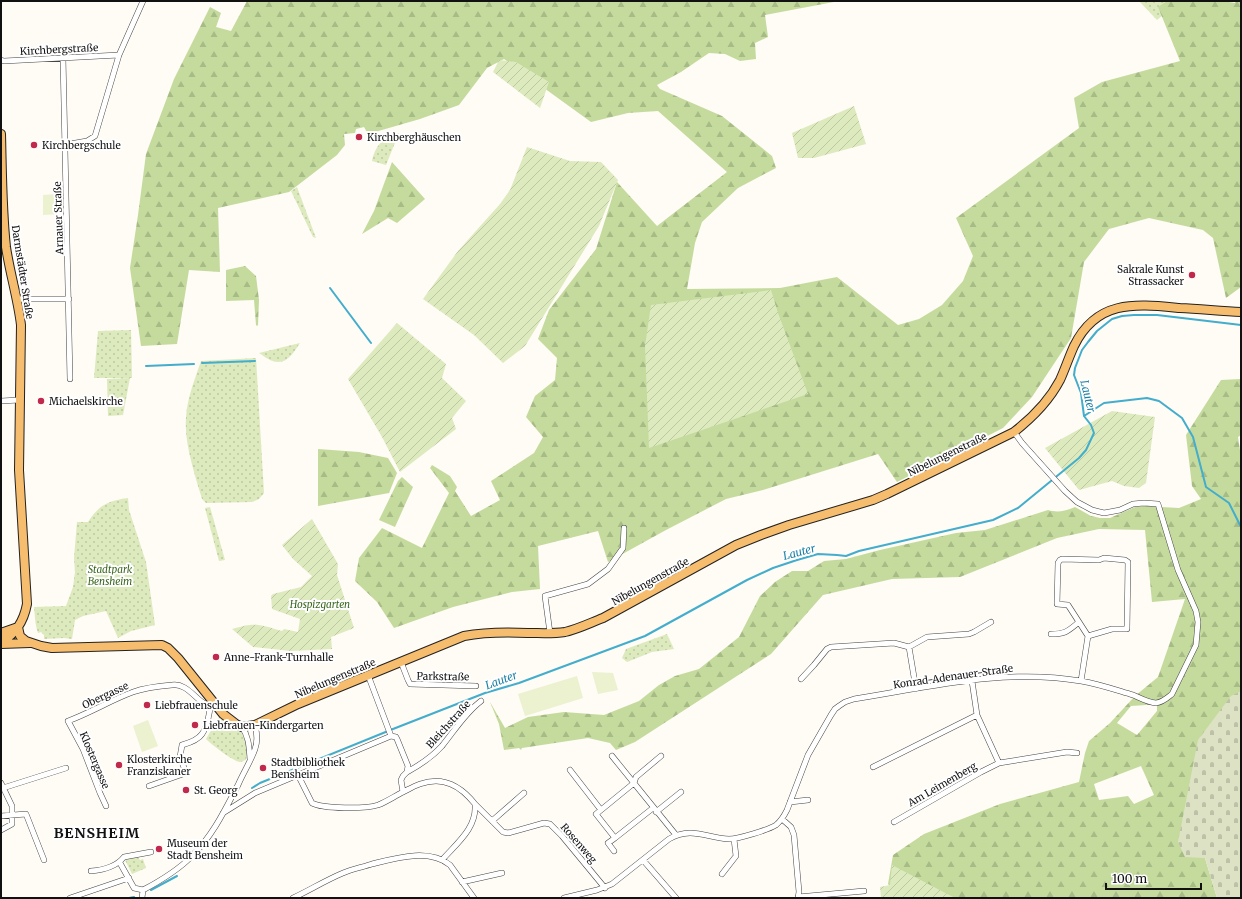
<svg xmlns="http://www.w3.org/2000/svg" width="1242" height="899" font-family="Merriweather,serif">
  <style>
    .grass { fill: url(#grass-dots) }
    .forest { fill: url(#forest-firs); fill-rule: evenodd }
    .cemetery { fill: url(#cemetery-stones) }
    .garden { fill: url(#garden-furrows) }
    .pitch { fill: #ecf1d0 }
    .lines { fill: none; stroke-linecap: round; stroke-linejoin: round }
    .stream { stroke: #42adcc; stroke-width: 2 }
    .minor-casing { stroke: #444; stroke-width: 6 }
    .primary-casing { stroke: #222; stroke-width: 10 }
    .minor { stroke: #fff; stroke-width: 5 }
    .primary { stroke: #f6bd6e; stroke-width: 8 }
    .poi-dot { fill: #c1294b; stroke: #fff; stroke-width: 1.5 }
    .labels { text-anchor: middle; stroke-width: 4; stroke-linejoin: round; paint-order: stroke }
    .street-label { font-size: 10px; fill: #111; stroke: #fff }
    .poi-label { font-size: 10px; fill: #111; stroke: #fff; text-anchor: start }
    .park-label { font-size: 10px; font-style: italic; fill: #3c6920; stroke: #fff }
    .water-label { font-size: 11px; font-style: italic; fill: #1a7fa3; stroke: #fff }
    .district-label { font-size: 14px; font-weight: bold; letter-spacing: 1px; fill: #111; stroke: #fff }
  </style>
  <defs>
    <pattern id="grass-dots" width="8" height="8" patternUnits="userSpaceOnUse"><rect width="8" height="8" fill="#ddeabe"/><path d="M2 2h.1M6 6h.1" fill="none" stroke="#bdc8a2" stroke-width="1.8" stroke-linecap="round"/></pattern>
    <pattern id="forest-firs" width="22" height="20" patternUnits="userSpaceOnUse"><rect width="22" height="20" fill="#c4db9d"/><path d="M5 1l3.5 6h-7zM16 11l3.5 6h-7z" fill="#a7bb86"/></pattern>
    <pattern id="cemetery-stones" width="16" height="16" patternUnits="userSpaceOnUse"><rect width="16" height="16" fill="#dee2c5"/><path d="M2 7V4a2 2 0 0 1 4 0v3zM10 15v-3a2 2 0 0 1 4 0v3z" fill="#bdc1a8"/></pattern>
    <pattern id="garden-furrows" width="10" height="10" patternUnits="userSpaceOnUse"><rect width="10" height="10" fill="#ddeabe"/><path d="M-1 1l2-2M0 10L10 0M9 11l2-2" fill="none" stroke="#bdc8a2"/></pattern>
  </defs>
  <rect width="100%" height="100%" fill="#fffbf5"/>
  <path class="grass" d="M1139,1H1173L1167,12L1157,20Z
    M399,133L386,165L372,161C376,144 383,138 399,133Z
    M297,187L316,238L313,237L291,191Z
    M131,330L132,378H94L98,331Z
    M300,343C294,352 286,366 273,361C268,360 263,355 259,353Z
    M256,358L264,493L259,499L252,502L206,503L202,499C195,475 184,443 186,418C187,398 195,379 201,361Z
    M130,378L123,415L108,416L107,379Z
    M128,498L129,510L146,562L155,625L131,631L118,638L106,611L83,616L75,620L72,639L64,638L44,639V635L41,632L38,633C35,624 35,616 34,607L66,606L73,587L75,572L74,558L77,522H88C100,504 108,501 128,498Z
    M210,507L225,560L219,561L205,508Z
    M667,634L674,649L652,652L627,662L622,658L626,649Z
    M219,717C236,733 252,728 246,760C244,760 242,762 240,762C234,762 211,744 206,739Z
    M137,856L140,860L143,859L146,868L132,874L125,860Z"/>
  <path class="forest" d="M247,1H839L765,15L768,37L755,43L756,59L740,61L725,54L709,53L681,72L657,85L660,89L722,116L772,156L776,168L738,188L702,222L695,243L687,289L780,288L837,277L898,325L919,319L942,305L963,281L973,256L956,218L1079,128L1074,98L1102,82L1180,61L1158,7L1167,1H1223L1235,3V1H1241V287L1226,298L1213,238L1203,230L1149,218L1109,229L1084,262L1071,338L1032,397L1003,428L897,482L878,454L763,490L726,499L666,530L608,562L598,531L538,546L540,589L512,592L453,607L394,628L377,602L355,581L359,558L382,528L422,548L449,493L430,468L432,465L450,476L457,487L455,491L471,516L500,500L491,481L534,453L543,437L526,417L535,396L555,380L557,358L538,339L549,310L596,249L617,182L657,226L727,172L658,111L628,113L591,122L504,59L487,68L459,105L420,119L368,134L364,127L356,129L355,133L344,134L345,145L337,155L289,192L218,208L220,272L189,270L177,344L141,346L130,268L138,215L146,154L174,79L210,7L221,13L216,27L231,31Z
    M392,162L425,199L397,223L388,218L362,234L374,211Z
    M245,266L256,276L259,300L258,325L257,326L256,325L254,300L226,301V270Z
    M1241,379V435L1238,437L1241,457V855L1205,858L1217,898H900L888,884L893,855L924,834L1000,804L1079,782L1085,753L1089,741L1110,723L1135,696L1158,677L1185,599L1152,602L1145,530L1099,529L1057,538L960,577L892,579L823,595L771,654L635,742L616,750L610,743L588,738L522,748L521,750L519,748L504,750L499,724L490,702L505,728L528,717L564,712L604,715L639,701L659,685L675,676L699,669L739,637L760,596L775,582L792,571H808L824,561L846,559L880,550L956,533L985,530L1048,510C1058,513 1065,511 1075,507L1091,516L1100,518H1110L1135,507L1144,506L1179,508L1201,499L1192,486L1186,435L1221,380ZM1157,703V711L1137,735L1117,723L1131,706L1146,705ZM1141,766L1154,795L1134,804L1128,796L1099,800L1094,784Z
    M318,449L359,452L388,458L397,473L389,493L318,506Z
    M402,477L413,487L395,527L379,520L398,481Z"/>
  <path class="cemetery" d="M1241,691V898H1217L1205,858L1185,857L1178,842L1198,740L1231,696Z"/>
  <path class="garden" d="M499,60L516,62L549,82L540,108L493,72Z
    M854,106L866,144L814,158H798L792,133Z
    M527,147L570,161L601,162L618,180L599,226L525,346L503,363L474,335L423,299L458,251L500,204L510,190Z
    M771,290L778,313L808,394L649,448L645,346L651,305Z
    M397,323L446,364L442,378L466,401L452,418L456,429L400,472L382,437L348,379Z
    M1112,411L1155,417L1146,483L1139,488L1124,486L1112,481L1079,490L1045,448Z
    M312,519L338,564L337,575L354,628L331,637L332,649L291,651L253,647L232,629C255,622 259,624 282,631L284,629L298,632L300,619L272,609L271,596L273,594L301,587L312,576L293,559L282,545Z
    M892,865L955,898H881L880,887L890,885Z"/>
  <path class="pitch" d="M58,194L59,214L43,215V195Z
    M592,672L613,673L618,690L598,694Z
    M577,676L583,698L525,716L518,694Z
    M148,720L158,746L142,752L133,726Z"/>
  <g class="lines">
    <path class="stream" d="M330,288L371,343
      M202,363L255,361
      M146,366L194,364
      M1084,416L1104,403L1147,398L1159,401L1182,418L1193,437L1206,487L1229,503L1241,527
      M252,788L260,783L393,729L485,693L519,683L645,636L747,580L773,568L797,560L818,554L837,555L846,556L859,551L993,520L1018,508L1079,458L1086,450L1094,433L1091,425L1084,416L1081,393L1074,375L1075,368L1082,350L1088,342L1097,331L1112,319L1122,316L1134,315H1157L1241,325
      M151,890L177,876
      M129,898L134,897"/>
    <defs>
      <path id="minor" d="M63,58L70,379
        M1,60L4,61L119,55
        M64,145L87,141L95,136L119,55L143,1
        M16,299H69
        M1,401L19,400
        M1104,558L1125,560L1128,562L1127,629H1112L1088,636L1068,605L1057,604L1058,563L1060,560L1062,559L1099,560Z
        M550,633L545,596L588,584L608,569L623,548L624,528
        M1051,634C1066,634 1068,631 1079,622
        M909,647L916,689
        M401,662L408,680L410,684L476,686
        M368,675L391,736
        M801,679L814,665L827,649L831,647L894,643L909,647L927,637L969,634L974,632L991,622
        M972,681L977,715L999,763
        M1081,681L1088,636
        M242,727C249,737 249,747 250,759
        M391,736L396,737L397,739L408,766L407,772L403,776L401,780L403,792C409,789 414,786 420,784C443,776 460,785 475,804C477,828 457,843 442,860
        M612,756L676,835
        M873,767L977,715
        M570,770L601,810L596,814L615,838L608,843L614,851
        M407,772C420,765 432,757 442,746C455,730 465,713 481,701
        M298,775L312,803C323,809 366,809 378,805C386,802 395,796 403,792
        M1,783L12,806V824L1,830
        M634,783L636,777L661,756
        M149,786L186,773L180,757L182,745C189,743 198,740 202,734C207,727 210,713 210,705
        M3,788L66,768
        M790,802L808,800
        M475,804L503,832L508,833L544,823L550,824L562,836L605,888
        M106,806L100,793L83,749L68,721C90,713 111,700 133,692C144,688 160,686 172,685C191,682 201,712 214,703
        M601,810L634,783
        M656,812L681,792
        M223,813L255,793L391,736
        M1,816L26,814L44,860
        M782,819L791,827L794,835L799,892L798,898
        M492,821L524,793
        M894,822L981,772L999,763L1067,752L1077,753
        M615,838L653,808
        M643,860L676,898
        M120,863L134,888L143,890
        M91,871C103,870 116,867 124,857L151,852
        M722,874L736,856L734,839
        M462,882L502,873
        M798,897L864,891
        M70,898L129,878
        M142,898L143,890C160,881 177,871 191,857C212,837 225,810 238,785C243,773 251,761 255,749C258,741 257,733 255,725
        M293,898C310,890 326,880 343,873C352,869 363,867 372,864C396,858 429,848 450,865L474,898
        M564,898L597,890L612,884L669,839C691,826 707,838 729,839C738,839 768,830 776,825C781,821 784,816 787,810L808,755L831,715L835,709L839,706L845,702L854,699C929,687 1005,668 1081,681C1099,684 1116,690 1133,695C1140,698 1149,703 1156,703C1163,702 1167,698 1172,694L1196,645L1198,622L1196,611L1178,570L1158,504L1144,503L1133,504L1120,510L1104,513L1092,510L1077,502L1065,491L1022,443L1014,432"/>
      <path id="primary" d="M1,134C2,171 2,211 6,247C10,274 18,299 21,325L19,470L27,604C24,620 16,634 1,642
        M18,627L20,636L26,641L41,646L52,648L162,645L168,648L178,658L223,714L236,724L242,727L255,725L298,704L464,636C485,632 506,632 528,633C540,633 553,634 565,632C578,629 590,623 603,618L736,545L761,535L789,525L873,500L887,494L1014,432C1032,418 1049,401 1060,380C1065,369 1069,357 1074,346C1097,299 1136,304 1180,308C1200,309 1221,311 1241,312
        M1,633L18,627
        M1,644L30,643"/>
    </defs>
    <use href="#minor" class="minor-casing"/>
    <use href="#primary" class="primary-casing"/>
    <use href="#minor" class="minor"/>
    <use href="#primary" class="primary"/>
  </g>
  <g class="poi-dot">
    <circle cx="359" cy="137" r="4"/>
    <circle cx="34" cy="145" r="4"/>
    <circle cx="1192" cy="275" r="4"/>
    <circle cx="41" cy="401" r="4"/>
    <circle cx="216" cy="657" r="4"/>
    <circle cx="147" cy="705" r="4"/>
    <circle cx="195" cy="725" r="4"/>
    <circle cx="119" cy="765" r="4"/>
    <circle cx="263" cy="768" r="4"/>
    <circle cx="186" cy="790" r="4"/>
    <circle cx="159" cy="849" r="4"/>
  </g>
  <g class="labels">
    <g class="street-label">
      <text transform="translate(59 49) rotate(-3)" y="4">Kirchbergstraße</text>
      <text transform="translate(58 218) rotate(-92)" y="4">Arnauer Straße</text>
      <text transform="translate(23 272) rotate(81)" y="4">Darmstädter Straße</text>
      <text transform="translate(947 454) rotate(-26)" y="4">Nibelungenstraße</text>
      <text transform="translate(650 581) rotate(-29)" y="4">Nibelungenstraße</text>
      <text transform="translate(443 676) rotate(1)" y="4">Parkstraße</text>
      <text transform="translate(953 676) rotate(-8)" y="4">Konrad-Adenauer-Straße</text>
      <text transform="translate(335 678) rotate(-23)" y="4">Nibelungenstraße</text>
      <text transform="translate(105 695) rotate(-25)" y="4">Obergasse</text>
      <text transform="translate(448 724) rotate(-48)" y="4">Bleichstraße</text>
      <text transform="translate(95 760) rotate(67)" y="4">Klostergasse</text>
      <text transform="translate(942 784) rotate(-30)" y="4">Am Leimenberg</text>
      <text transform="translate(579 843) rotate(49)" y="4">Rosenweg</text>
    </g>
    <g class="poi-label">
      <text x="367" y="141">Kirchberghäuschen</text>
      <text x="42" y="149">Kirchbergschule</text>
      <text x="1184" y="273" text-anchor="end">Sakrale Kunst<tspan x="1184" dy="12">Strassacker</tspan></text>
      <text x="49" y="405">Michaelskirche</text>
      <text x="224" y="661">Anne-Frank-Turnhalle</text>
      <text x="155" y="709">Liebfrauenschule</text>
      <text x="203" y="729">Liebfrauen-Kindergarten</text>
      <text x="127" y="763">Klosterkirche<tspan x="127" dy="12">Franziskaner</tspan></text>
      <text x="271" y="766">Stadtbibliothek<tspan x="271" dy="12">Bensheim</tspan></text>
      <text x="194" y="794">St. Georg</text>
      <text x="167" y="847">Museum der<tspan x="167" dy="12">Stadt Bensheim</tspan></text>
    </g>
    <g class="park-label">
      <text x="110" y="573">Stadtpark<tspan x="110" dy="12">Bensheim</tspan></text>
      <text x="320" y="608">Hospizgarten</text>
    </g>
    <g class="water-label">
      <text transform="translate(1088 396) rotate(76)" y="4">Lauter</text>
      <text transform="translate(799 552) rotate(-15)" y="4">Lauter</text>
      <text transform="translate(501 680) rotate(-20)" y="4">Lauter</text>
    </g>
    <g class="district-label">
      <text x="97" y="838">BENSHEIM</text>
    </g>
  </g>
  <rect width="1242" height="899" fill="none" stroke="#111111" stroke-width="4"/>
  <path d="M1106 883v6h95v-6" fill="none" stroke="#111111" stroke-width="2"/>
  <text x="1112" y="883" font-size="12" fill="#111111" stroke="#ffffff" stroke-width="3" paint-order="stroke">100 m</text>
</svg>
